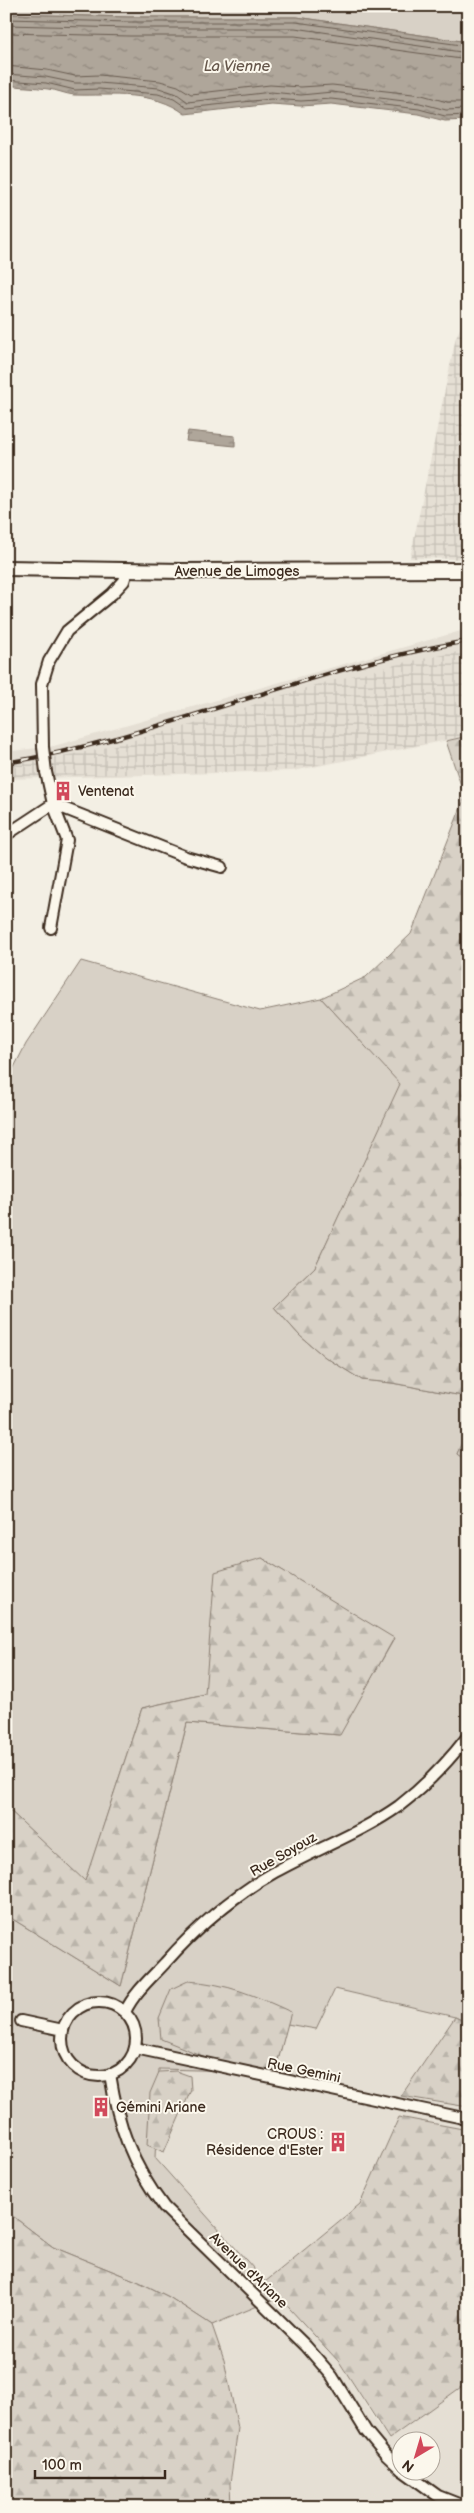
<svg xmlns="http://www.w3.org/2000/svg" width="474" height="2513" font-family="'Balsamiq Sans',sans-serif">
<defs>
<pattern id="industrial-grid" width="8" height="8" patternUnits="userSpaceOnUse" patternTransform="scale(1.25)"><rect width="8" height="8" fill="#e5dfd4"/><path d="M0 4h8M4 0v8" fill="none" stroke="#c5c0b6"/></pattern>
<pattern id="forest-firs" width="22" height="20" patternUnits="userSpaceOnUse" patternTransform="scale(1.25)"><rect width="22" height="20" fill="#d8d1c6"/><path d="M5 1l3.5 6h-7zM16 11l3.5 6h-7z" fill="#bab4aa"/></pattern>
<pattern id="water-ripples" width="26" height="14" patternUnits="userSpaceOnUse" patternTransform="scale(1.25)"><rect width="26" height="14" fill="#afa69a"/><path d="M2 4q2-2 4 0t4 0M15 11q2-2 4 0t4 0" fill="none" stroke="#90877d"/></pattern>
</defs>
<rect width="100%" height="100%" fill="#f3efe4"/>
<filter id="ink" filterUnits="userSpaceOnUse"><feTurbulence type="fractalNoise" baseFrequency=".02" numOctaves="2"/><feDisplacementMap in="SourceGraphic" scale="10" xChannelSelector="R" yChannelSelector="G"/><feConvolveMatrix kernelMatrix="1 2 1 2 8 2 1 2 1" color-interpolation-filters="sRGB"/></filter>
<g filter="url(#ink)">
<g fill="#e5dfd4" fill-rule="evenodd">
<polygon points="468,629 468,736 293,771 6,779 6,721 10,720 13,751 54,746"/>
<polygon points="335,1989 455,2017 468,2023 468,2130 399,2117 360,2204 265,2282 155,2158 159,2069 275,2072 287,2024 316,2029"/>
<path d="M279,2297L340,2363L376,2422L389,2439L468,2382V2507H231V2482L238,2428L212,2325ZM402,2440H432V2470H402Z"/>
</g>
<g fill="url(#industrial-grid)">
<polygon points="468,312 468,559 410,558 456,337"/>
<polygon points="468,650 468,735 292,770 145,774 145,768 130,768 130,774 6,777 6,765 92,751 191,725 315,685 407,662"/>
</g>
<g fill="#d8d1c6" stroke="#8a7e72">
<polygon points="6,6 468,6 468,42 297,17 129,17 6,14"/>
<polygon points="81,961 260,1011 321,998 401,1084 315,1267 274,1307 300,1336 325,1357 362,1380 392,1383 468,1397 468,1429 457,1454 468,1462 468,2023 455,2017 335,1989 316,2029 287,2024 275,2072 159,2069 155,2158 279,2297 212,2325 169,2297 139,2282 53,2247 6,2211 6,1915 121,1986 187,1723 339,1735 394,1639 262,1558 205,1694 142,1708 85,1882 6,1807 6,1083 26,1044"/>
</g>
<g fill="url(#forest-firs)" stroke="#8a7e72">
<polygon points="468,736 468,1397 392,1383 362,1380 325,1357 300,1336 274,1307 315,1267 400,1084 321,998 366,977 411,934 465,797 446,741"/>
<polygon points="468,1429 468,1462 457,1454"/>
<polygon points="262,1558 394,1638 340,1735 187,1723 121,1986 6,1915 6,1807 85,1881 142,1708 205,1694 215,1572"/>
<path d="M188,1981C229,1984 254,1995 291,2012L275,2072L208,2058L161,2039L159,2018L171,1989Z"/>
<polygon points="455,2017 468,2023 468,2107 401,2096"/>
<polygon points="176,2071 190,2076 191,2090 164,2152 147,2145 150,2093 159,2072"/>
<polygon points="399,2117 468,2130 468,2282 463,2286 468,2291 468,2382 389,2439 340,2363 265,2282 360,2204"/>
<polygon points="6,2211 53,2247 139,2282 169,2297 212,2325 224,2360 238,2428 230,2483 231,2507 6,2507"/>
</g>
<g fill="url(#water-ripples)" stroke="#817468">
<path d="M6,14L129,17H297L468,42V120L445,121L418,114L331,104L301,106L271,104L185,114C154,90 111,96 74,95C65,94 57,90 48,89C34,87 20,87 6,85Z"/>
<polygon points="188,431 235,436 235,446 186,441"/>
</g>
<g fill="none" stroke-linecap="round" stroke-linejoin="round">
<g stroke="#695c50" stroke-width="1">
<polyline points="6,19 129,22 296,22 468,46"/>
<polyline points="6,25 129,28 295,28 468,53"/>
<polyline points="6,33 129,36 295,36 468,60"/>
<polyline points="6,66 47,70 75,76 99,75 160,81 178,86 191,94 270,85 301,87 332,85 422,95 447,102 468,102"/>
<polyline points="6,74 46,77 75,83 99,83 159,88 177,94 188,102 271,92 301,95 332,92 420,103 446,110 468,109"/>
<polyline points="6,80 46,83 75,90 99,89 158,94 174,99 187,108 271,99 301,101 331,99 419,109 445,116 468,115"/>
</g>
<defs>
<g id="minor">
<polyline points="43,747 42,684 49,661 67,631 112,594 124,581 127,571"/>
<polyline points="53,804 186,857 222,867"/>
<polyline points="6,835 53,804 46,772"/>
<polyline points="51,928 67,840 53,804"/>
<circle cx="99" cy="2039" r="37"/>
<path d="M125,2012C134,1993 150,1979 165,1963C197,1927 234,1895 275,1872C316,1849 361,1833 399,1806C425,1786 448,1762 468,1736"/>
<polyline points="21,2021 63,2030"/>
<polyline points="135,2048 468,2119"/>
<path d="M110,2074C118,2126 132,2165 164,2207L306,2346L332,2376L366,2431L386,2455L402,2470"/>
<polyline points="402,2470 438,2496 466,2507"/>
</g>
<polyline id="secondary" points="6,568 182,571 468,570"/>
</defs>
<use href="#minor" stroke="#3b2a1e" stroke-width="14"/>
<use href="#secondary" stroke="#3b2a1e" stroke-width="18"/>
<use href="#minor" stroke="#fbf7ec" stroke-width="10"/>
<use href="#secondary" stroke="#fbf7ec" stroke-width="14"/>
<defs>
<path id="rail" d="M6,763C164,736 310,667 468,641"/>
</defs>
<use href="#rail" stroke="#3b2a1e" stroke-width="4.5"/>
<use href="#rail" stroke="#fbf7ec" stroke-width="2.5" stroke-dasharray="8" stroke-linecap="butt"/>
<defs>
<polyline id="minor-bridge" points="43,747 46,772"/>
</defs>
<use href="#minor-bridge" stroke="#3b2a1e" stroke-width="14" stroke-linecap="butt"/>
<use href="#minor-bridge" stroke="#fbf7ec" stroke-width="10"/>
</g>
</g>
<defs>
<symbol id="building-bare" viewBox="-9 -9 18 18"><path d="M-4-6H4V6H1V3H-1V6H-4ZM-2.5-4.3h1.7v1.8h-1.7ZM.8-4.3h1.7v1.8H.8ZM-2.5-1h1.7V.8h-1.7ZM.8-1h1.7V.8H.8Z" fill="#d1495b" stroke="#fbf7ec" stroke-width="2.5" paint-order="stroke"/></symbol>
</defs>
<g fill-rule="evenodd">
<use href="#building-bare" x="49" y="777" width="28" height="28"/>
<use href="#building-bare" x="87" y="2093" width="28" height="28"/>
<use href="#building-bare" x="324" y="2128" width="28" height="28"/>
</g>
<g text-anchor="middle" stroke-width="4" stroke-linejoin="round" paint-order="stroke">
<g font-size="14" fill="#3b2a1e" stroke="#fbf7ec">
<text x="237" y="576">Avenue de Limoges</text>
<text transform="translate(283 1854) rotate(-30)" y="5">Rue Soyouz</text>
<text transform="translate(304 2070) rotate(12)" y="5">Rue Gemini</text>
<text transform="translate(249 2270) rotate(44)" y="5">Avenue d'Ariane</text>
</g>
<g font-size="14" fill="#3b2a1e" stroke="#fbf7ec" text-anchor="start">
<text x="78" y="796">Ventenat</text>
<text x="116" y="2112">Gémini Ariane</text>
<text x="323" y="2139" text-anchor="end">CROUS :<tspan x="323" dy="16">Résidence d'Ester</tspan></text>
</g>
<g font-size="15" font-style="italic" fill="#645549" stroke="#fbf7ec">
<text x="237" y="71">La Vienne</text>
</g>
</g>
<rect width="474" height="2513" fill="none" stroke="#fbf7ec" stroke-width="25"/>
<rect x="12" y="12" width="449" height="2488" fill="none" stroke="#3b2a1e" stroke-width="2" filter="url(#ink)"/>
<g transform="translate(416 2456) rotate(218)"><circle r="24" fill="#fbf7ec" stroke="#aea59a"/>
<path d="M0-4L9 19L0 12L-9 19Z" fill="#d1495b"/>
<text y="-8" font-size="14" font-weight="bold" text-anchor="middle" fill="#3b2a1e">N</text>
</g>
<path d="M35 2470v8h130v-8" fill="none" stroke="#3b2a1e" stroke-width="2.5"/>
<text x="42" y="2470" font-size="15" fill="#3b2a1e" stroke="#fbf7ec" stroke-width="4" paint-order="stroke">100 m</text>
</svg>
